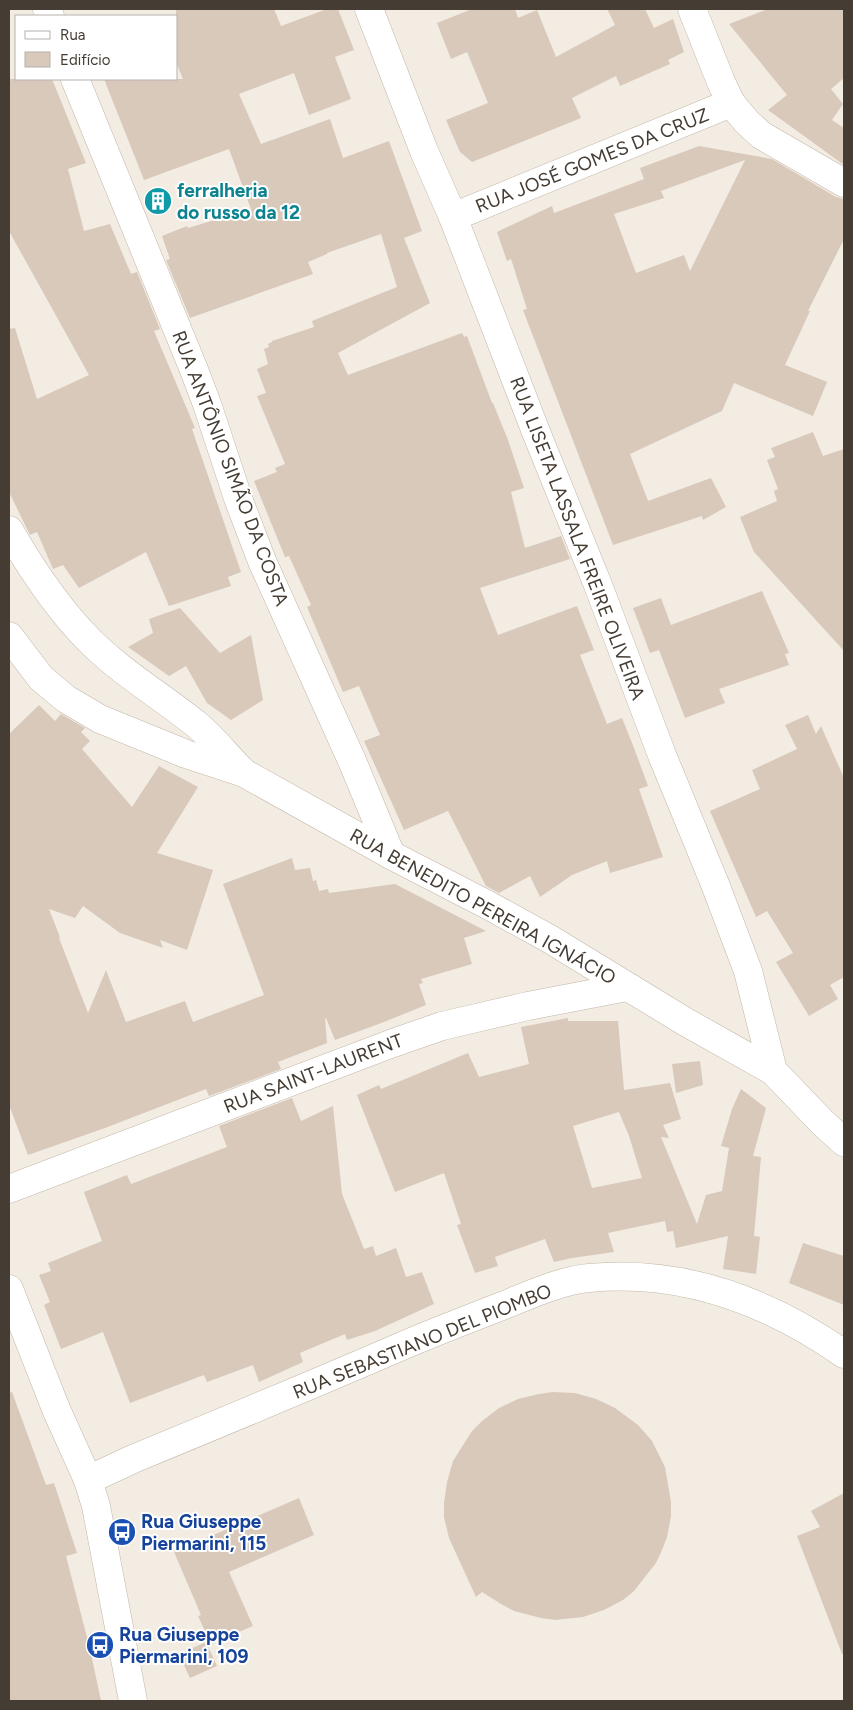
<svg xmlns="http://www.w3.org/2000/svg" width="853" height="1710" font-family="Figtree,sans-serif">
<rect width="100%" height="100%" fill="#f3ece3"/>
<g fill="#d8c9bb" fill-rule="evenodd">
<polygon points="176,9 274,9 281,26 327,9 338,9 354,50 335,57 351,99 309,115 294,73 239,94 261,144 330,119 343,158 389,141 422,231 404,238 430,303 338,353 348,375 462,333 464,337 467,336 492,403 493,403 508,440 524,488 511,492 525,548 561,536 570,559 480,588 498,635 577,606 594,650 580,655 607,724 622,718 634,748 648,786 639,789 663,857 610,873 607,861 572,875 540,897 530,876 499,893 486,886 448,811 404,830 364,741 380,735 359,686 343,692 307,607 311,605 289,556 285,557 254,481 277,472 275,468 285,464 257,396 266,393 257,369 268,364 264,349 269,347 268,344 272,342 272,341 314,327 312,321 397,287 381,234 327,253 327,254 308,262 313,274 190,318 166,260 170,259 162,236 187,226 188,228 251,209 229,149 144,180 104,79 183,79 176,62"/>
<polygon points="472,9 515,9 518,18 537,10 556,57 615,25 607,9 645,9 654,28 673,19 684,52 668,60 670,64 620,86 616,76 572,98 581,118 472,162 460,152 446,120 488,103 467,52 451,59 437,23"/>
<polygon points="768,9 844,9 844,78 831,89 843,104 832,120 844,128 844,165 768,110 787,95 729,24"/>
<polygon points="9,79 52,79 86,163 68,169 84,231 110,224 131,274 137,272 160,329 154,331 195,428 192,429 241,572 228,577 231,586 169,606 146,552 79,588 63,565 53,569 37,532 30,535 9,492 9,329 15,328 37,399 89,375 9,231"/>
<path d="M699,146L772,159L836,197L844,199V239L808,311H810L785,365L827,382L813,416L734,383L722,411L630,454L648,501L711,478L726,507L703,520L702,516L613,545L523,310L527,309L511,259L507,261L497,232L552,206L554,213L644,179L640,168ZM745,160L690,271L684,255L636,273L614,214L664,198L661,191Z"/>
<polygon points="813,432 823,456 844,449 844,651 754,552 740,517 777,501 774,491 778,489 767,460 775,457 771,448"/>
<polygon points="762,591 789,653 785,654 789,665 719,689 725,703 685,718 659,650 650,653 633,608 661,598 671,625"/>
<polygon points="180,608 220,653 251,635 263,700 231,720 207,703 186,666 169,676 128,647 153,633 149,619"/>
<polygon points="39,705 55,721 61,714 85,728 81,732 90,741 82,749 132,807 159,766 198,787 157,853 213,870 187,950 160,940 163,948 120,933 83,906 75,918 49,909 60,937 59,938 88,1013 106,970 126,1022 185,1001 193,1022 264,995 223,884 292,858 295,870 310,868 313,881 316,880 319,891 328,889 329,893 395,884 486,931 464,938 472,964 421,979 423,983 419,984 426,1005 384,1022 335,1040 326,1018 325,1019 327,1043 278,1062 281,1069 209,1096 206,1089 105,1128 28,1155 9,1105 9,734"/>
<polygon points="808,715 816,734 821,726 844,778 844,977 830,985 838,999 809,1016 776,962 793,953 767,911 756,917 710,811 760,789 752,770 797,749 785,725"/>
<path d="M568,1018V1021H618L624,1090L670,1083L681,1119L663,1125L669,1138L661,1137L697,1224L706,1195L722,1191L729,1148L721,1146L732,1109L741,1089L766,1108L753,1156L761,1157L754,1236L760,1237L756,1274L723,1269L728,1236L676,1248L673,1231L667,1232L665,1221L608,1233L614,1252L572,1258L554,1262L545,1239L495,1257L498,1266L475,1273L457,1225L461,1224L444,1173L395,1192L357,1095L379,1085L381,1089L468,1053L479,1077L529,1064L521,1027ZM619,1112L629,1136L642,1178L592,1188L573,1126Z"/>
<polygon points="700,1061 703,1085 676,1093 672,1064"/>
<polygon points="292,1098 301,1121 333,1106 342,1194 364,1249 373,1246 376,1256 396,1248 406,1277 422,1272 434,1304 375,1331 347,1340 345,1334 300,1353 303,1362 259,1382 253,1365 207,1382 204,1375 130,1403 103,1332 61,1349 44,1305 50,1302 39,1275 51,1271 48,1263 102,1241 84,1192 127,1175 131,1184 227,1147 219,1126"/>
<polygon points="803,1243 844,1256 844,1305 789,1283"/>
<polygon points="12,1392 46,1485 54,1483 77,1553 66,1556 90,1649 101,1701 9,1701 9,1393"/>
<polygon points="553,1392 575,1393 596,1399 615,1408 638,1425 652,1441 665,1467 671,1502 671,1516 667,1537 662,1550 656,1563 634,1591 623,1600 604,1610 583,1617 555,1620 541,1618 514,1611 501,1604 482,1592 476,1597 449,1538 444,1517 444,1503 447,1482 453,1461 472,1431 482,1421 499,1408 518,1399 539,1394"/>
<polygon points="844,1493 844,1654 842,1654 797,1536 820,1527 811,1511"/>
<polygon points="299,1498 314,1535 229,1572 253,1626 211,1644 198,1616 201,1615 174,1552"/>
<polygon points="206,1642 217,1666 190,1678 179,1654"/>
</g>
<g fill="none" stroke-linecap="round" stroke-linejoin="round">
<defs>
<g id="street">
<polyline points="47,9 50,16"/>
<polyline points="369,9 424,151 453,217 536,432 598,585 662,755 715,884 748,971 773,1071"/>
<polyline points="692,9 721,82 731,103 746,121 761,135 844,183"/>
<polyline points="75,79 194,370 207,404 239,501 262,561 353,763 391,855"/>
<polyline points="453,217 731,103"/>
<path d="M9,530C32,570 57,608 90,641C122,673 161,696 196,724C212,737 226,755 241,770"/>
<polyline points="9,636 41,678 66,699 100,719 186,754 244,773 391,855 486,904 548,938 684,1021 773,1071 823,1123 844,1142"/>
<polyline points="9,1189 393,1043 442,1026 528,1006 627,987"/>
<polyline points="9,1289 56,1409 88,1480 96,1506 133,1701"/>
<path d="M88,1480L133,1459C225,1421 317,1383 409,1343C440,1330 471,1318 502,1306C529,1295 559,1281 589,1278C683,1269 768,1301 844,1354"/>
</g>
</defs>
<use href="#street" stroke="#c2b6a8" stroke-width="29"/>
<use href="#street" stroke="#fff" stroke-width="28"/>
</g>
<defs>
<symbol id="building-disc" viewBox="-11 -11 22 22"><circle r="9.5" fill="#0f9aa8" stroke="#fff"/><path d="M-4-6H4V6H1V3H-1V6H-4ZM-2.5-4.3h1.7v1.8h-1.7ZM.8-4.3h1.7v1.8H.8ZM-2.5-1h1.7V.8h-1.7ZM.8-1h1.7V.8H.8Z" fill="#fff"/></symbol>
<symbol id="bus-disc" viewBox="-11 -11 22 22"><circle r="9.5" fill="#1a4fb4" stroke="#fff"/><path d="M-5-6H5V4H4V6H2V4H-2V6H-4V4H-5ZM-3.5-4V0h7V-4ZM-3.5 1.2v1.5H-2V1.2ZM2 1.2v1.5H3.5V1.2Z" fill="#fff"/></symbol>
</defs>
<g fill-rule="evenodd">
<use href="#building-disc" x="142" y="185" width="32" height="32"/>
<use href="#bus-disc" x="106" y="1516" width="32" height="32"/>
<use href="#bus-disc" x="84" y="1629" width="32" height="32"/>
</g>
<g text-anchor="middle" stroke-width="4" stroke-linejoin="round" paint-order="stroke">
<g font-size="19" fill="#453c33" stroke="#fff">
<text transform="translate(592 160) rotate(-22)" y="7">RUA JOSÉ GOMES DA CRUZ</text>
<text transform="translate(231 468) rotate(69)" y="7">RUA ANTÔNIO SIMÃO DA COSTA</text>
<text transform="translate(578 538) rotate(69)" y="7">RUA LISETA LASSALA FREIRE OLIVEIRA</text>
<text transform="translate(483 906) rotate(29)" y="7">RUA BENEDITO PEREIRA IGNÁCIO</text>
<text transform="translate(313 1073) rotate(-21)" y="7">RUA SAINT-LAURENT</text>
<text transform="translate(422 1341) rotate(-22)" y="7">RUA SEBASTIANO DEL PIOMBO</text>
</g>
<g font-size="19" font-weight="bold" fill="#0d838f" stroke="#fff" text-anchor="start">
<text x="177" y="197">ferralheria<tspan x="177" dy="22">do russo da 12</tspan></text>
</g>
<g font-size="19" font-weight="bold" fill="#164399" stroke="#fff" text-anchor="start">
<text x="141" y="1528">Rua Giuseppe<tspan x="141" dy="22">Piermarini, 115</tspan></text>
<text x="119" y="1641">Rua Giuseppe<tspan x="119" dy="22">Piermarini, 109</tspan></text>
</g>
</g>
<rect width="853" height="1710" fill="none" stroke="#453c33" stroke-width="20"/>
<rect x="15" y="15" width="162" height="65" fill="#ffffff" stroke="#b5b1ad"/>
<rect x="25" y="31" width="25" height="8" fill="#ffffff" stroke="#b5b1ad"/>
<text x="60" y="40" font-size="15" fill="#453c33">Rua</text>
<rect x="25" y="52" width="25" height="15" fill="#d8c9bb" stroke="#b5b1ad"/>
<text x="60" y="65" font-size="15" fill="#453c33">Edifício</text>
</svg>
